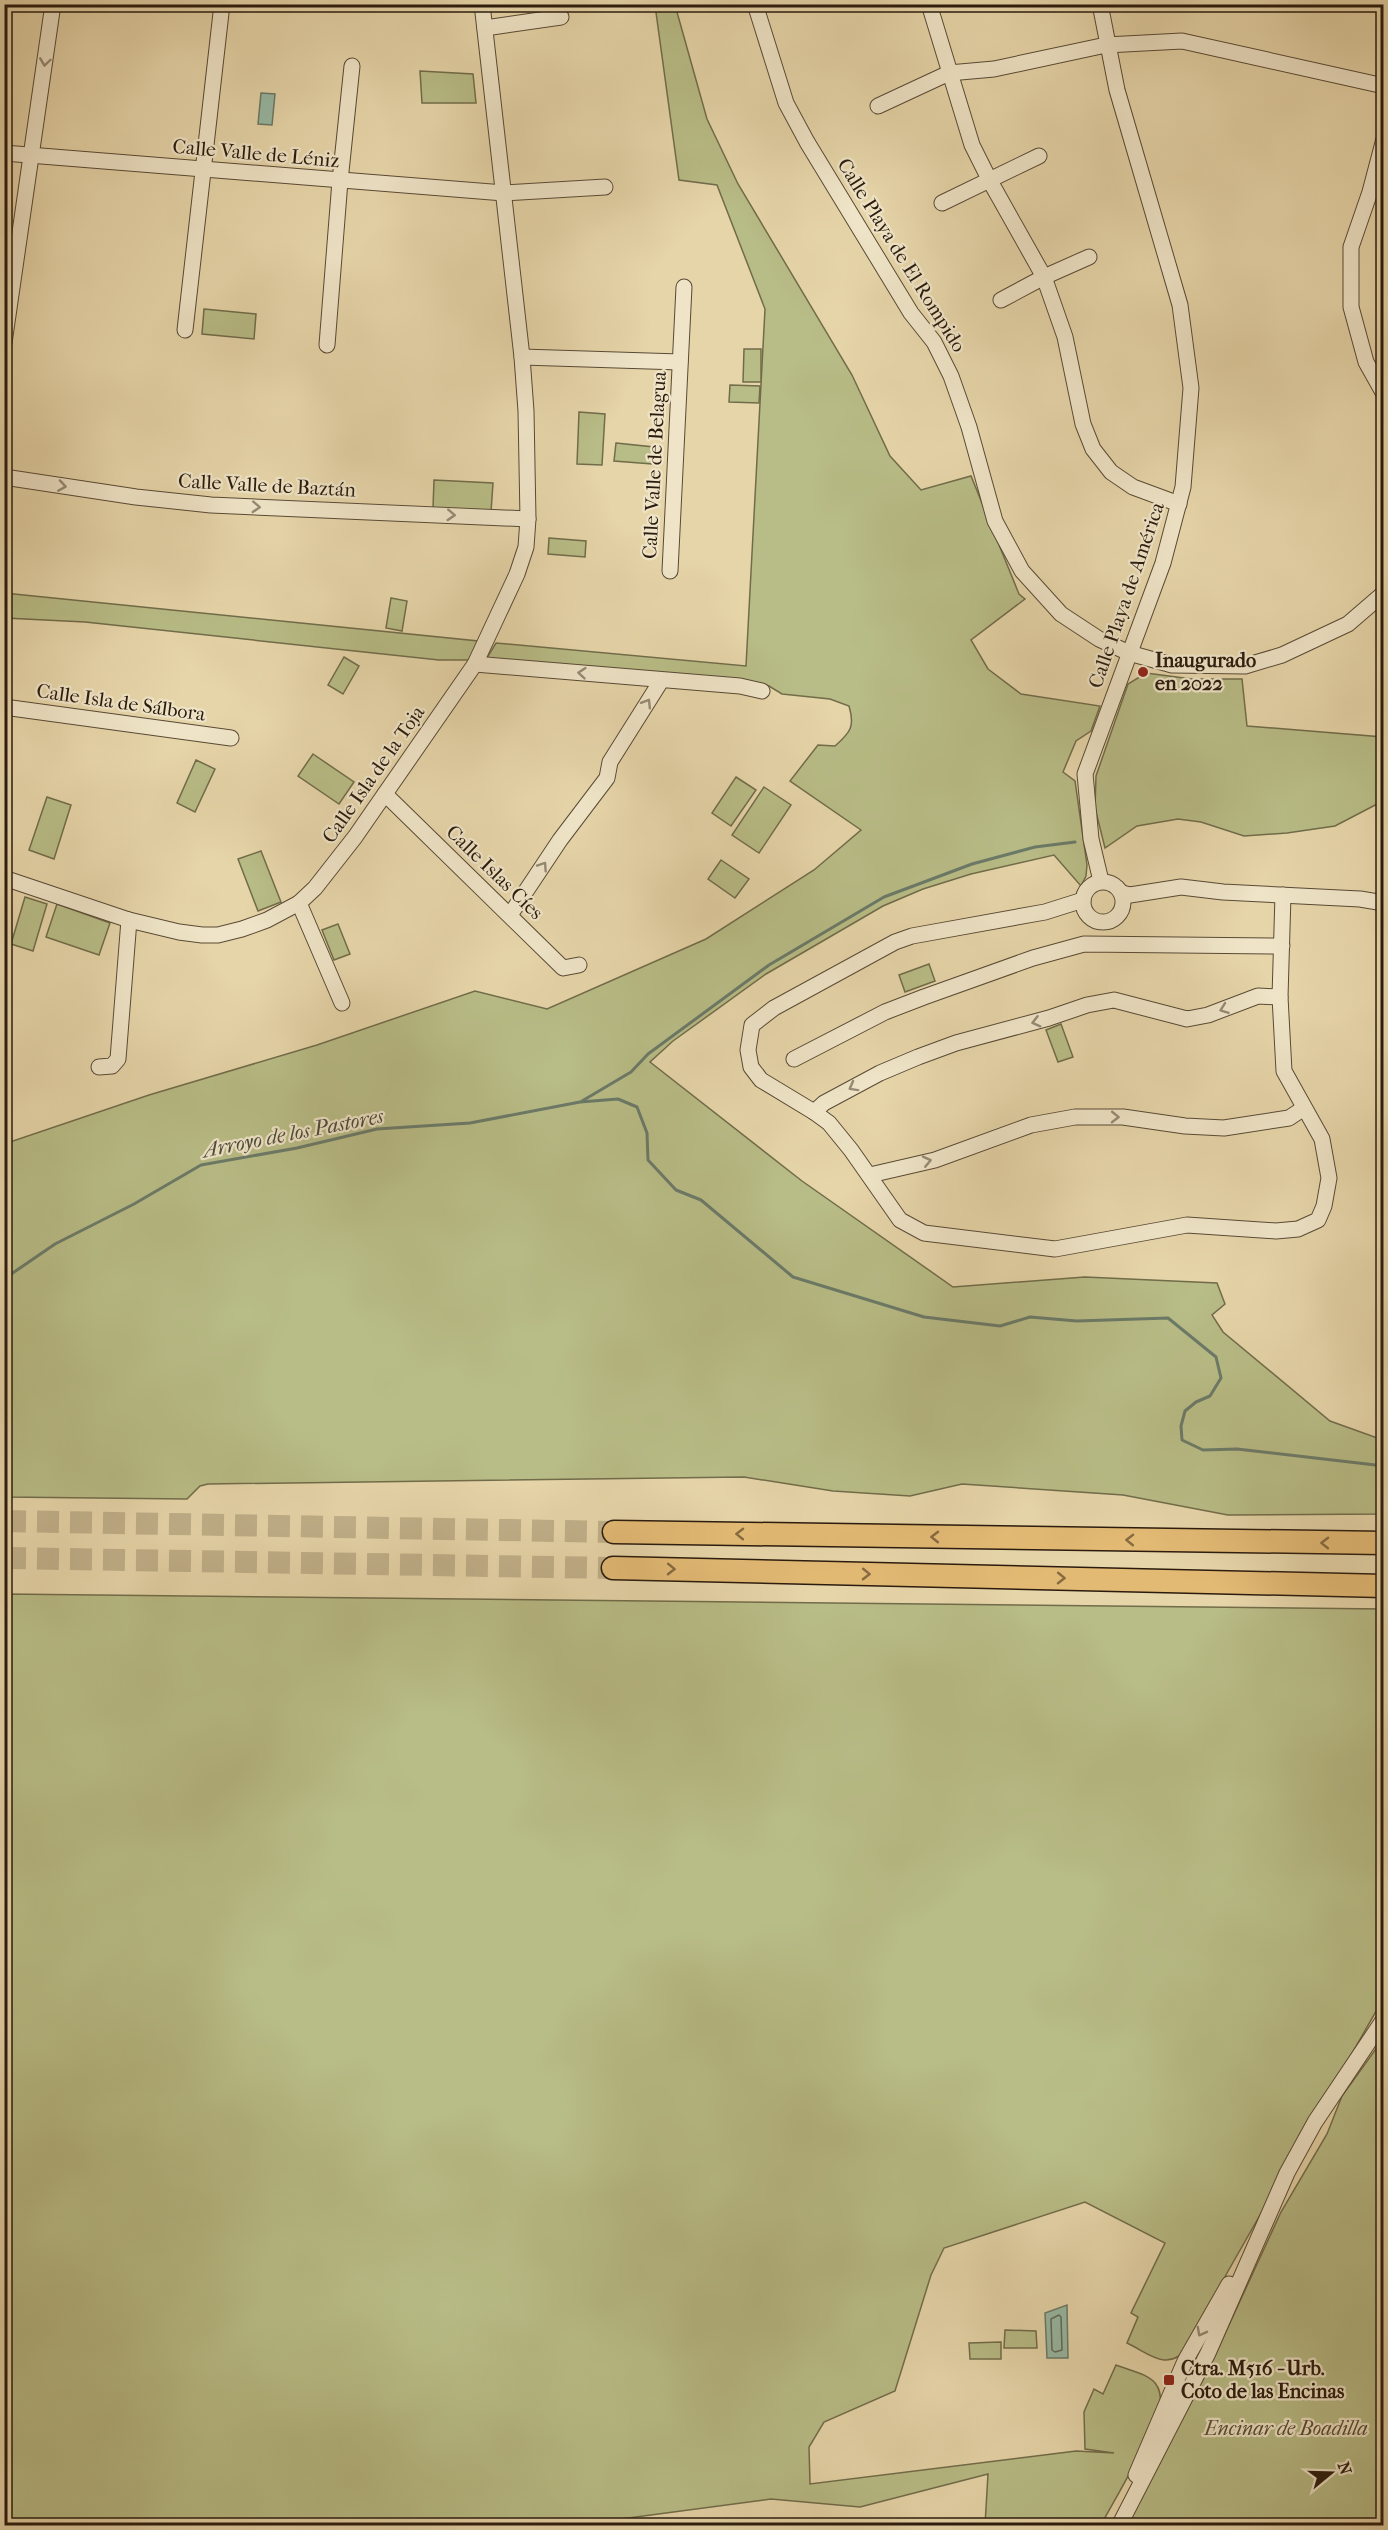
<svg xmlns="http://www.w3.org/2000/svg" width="1388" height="2530" font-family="'IM FELL French Canon',serif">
<rect width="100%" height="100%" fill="#e6d5a9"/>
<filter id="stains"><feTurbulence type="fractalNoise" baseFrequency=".00333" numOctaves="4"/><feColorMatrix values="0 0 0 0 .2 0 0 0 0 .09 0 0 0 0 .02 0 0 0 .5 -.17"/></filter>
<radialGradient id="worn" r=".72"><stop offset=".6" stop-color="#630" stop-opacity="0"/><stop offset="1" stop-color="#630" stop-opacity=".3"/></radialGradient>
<g fill="#b8bc86" stroke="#716c4a" stroke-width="1.5">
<path d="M655,5H675L707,119L738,184L852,375L890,456L921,490L971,476L1019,594L1025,599L971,640L988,669L1021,694L1100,706L1091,731L1076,741L1063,772L1075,781L1087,865L1086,876L1081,886L1054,855L971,874L923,889L883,906L766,974L673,1041L650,1062L802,1181L953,1287L1085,1277L1217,1283L1225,1304L1212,1315L1223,1332L1330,1421L1383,1440V1514L1228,1515L1123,1495L962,1484L910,1496L833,1491L744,1477L208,1484L200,1486L187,1499L5,1497L4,1144L149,1095L317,1045L475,991L547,1009L706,939L814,870L861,830L790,781L818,745L835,746C851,732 855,726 849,706L830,699L782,694L769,686L745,681L485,661L496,643L746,666L765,309L717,185L679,180Z"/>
<polygon points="420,71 473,74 476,103 422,103"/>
<polygon points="204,309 256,314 254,339 202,334"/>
<polygon points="744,349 761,349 761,382 743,382"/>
<polygon points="730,385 760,386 759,403 729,402"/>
<polygon points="579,412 605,414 602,465 577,464"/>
<polygon points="616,443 654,447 652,464 614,461"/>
<polygon points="434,480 493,483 491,512 433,508"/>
<polygon points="549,538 586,541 585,557 548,554"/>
<polygon points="4,593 478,641 470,660 439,660 85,622 5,618"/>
<polygon points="391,598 407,601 402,631 386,628"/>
<polygon points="344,657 359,666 343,694 328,685"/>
<polygon points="1146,673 1192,679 1242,679 1247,726 1383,737 1383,801 1335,826 1287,833 1244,836 1201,822 1178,819 1137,826 1105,848 1095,808 1096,776 1128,684"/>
<polygon points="313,754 354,782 339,804 298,776"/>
<polygon points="196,760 215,769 195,812 177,803"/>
<polygon points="736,777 756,790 731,826 712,813"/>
<polygon points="764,787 791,805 759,853 732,835"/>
<polygon points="47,797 71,805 54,859 29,850"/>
<polygon points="261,851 281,902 258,911 238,859"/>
<polygon points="721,860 749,879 735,898 708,879"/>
<polygon points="25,897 47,904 33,951 11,944"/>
<polygon points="57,904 110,923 99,955 46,937"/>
<polygon points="338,924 350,954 334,960 322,930"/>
<polygon points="929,964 935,981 905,992 899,975"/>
<polygon points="1061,1024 1073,1057 1058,1062 1046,1030"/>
<path d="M5,1594L1383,1609V1999L1227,2273L1188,2347C1168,2373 1150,2354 1127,2343L1138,2317L1131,2313L1165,2243L1085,2202L944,2248L931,2275L895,2391L824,2422L809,2447L810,2484L1076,2451L1114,2453L1085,2449L1084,2412L1094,2389L1103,2394L1116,2365C1128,2370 1151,2374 1157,2386C1161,2392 1161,2402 1159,2408C1147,2446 1120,2490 1101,2525H985L988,2474L860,2507L771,2499L568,2526H5Z"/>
<polygon points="1383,2039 1383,2525 1127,2526 1217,2351 1281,2212 1327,2134 1342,2096"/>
<polygon points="1005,2330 1036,2331 1037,2348 1004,2348"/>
<polygon points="1001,2342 1001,2359 970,2359 969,2343"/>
</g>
<g fill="#97b9a4" stroke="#6b7a68" stroke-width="1.5">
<polygon points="261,93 275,94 272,125 258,124"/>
<polygon points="1067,2305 1068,2358 1047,2358 1045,2313"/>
</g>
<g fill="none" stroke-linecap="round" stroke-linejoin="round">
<polygon stroke="#606a59" stroke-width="1.5" points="1059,2315 1061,2317 1062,2350 1055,2352 1052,2350 1051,2319"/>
<g stroke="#6b7a68" stroke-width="3">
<polyline points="582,1101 631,1072 648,1054 769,965 884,897 972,864 1035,847 1075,842"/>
<polyline points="4,1279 55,1244 134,1204 201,1165 297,1148 377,1129 470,1123 580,1102 618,1099 637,1107 647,1133 648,1160 676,1190 701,1200 793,1277 924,1317 1000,1326 1030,1317 1077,1321 1168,1318 1216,1357 1221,1378 1210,1396 1196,1402 1185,1411 1181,1426 1182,1440 1203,1450 1237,1449 1384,1466"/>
</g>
<g stroke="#c0b08a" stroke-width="22" stroke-dasharray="22 11" stroke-linecap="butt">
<polyline points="4,1521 614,1532"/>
<polyline points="4,1558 613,1568"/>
</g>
<defs>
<g id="minor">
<polyline points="755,4 786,103 807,142 911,313 934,342 951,376 969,427 995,521 1022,571 1061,614 1099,639 1129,653 1172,665 1245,666 1282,655 1348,624 1384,593"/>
<polyline points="929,4 972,145 990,181 1044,277 1065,337 1083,424 1093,449 1111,472 1133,487 1179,504"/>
<polyline points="1100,4 1117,90 1180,305 1191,388 1183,487 1163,563 1085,774 1091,839 1101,881"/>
<polyline points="485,28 561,17"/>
<polyline points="878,106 949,73 994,69 1106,45 1182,41 1384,86"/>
<polyline points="1384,139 1370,192 1351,247 1351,307 1366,362 1384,394"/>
<polyline points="4,153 504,193 605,187"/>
<polyline points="942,203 1039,156"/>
<polyline points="1001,300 1044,277 1089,257"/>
<polyline points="185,330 222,4"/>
<polyline points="4,343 53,4"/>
<polyline points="327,345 340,181 352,66"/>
<polyline points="522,357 680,362"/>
<polyline points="4,477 136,497 211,505 528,519"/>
<polyline points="670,571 684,287"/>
<polyline points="475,664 740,686 762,691"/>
<polyline points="4,707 231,738"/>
<polyline points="385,794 563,968 579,965"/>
<polyline points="4,878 129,920 179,932 202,935 218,935 242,929 267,920 299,903 315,888 355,837 475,664 517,574 526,547 528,519 526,411 522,357 482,4"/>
<circle cx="1103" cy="902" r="20"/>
<polyline points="1122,893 1130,895 1181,887 1223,892 1360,899 1384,903"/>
<polyline points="1083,900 1045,912 912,936 895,942 774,1008 752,1025 748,1050 751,1067 761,1080 814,1112 829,1123 851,1150 900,1220 924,1233 1055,1249 1187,1225 1276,1231 1298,1229 1318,1220 1324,1206 1329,1178 1322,1139 1284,1071 1280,997 1283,895"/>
<polyline points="299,903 342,1003"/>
<polyline points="510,915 560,840 607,778 610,762 661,681"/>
<polyline points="794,1059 885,1012 924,997 1033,958 1084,944 1282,946"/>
<polyline points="99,1067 112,1066 118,1059 129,920"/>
<polyline points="814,1112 824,1103 880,1073 918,1057 956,1043 1049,1018 1087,1005 1114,1000 1187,1019 1208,1015 1258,996 1280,997"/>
<polyline points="870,1175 935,1160 1031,1125 1075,1117 1123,1117 1185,1126 1224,1128 1289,1118 1304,1108"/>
<polyline points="1136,2475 1185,2361 1229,2284"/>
<polyline points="1119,2526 1208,2353 1287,2173 1315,2122 1384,2019"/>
</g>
<g id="highway">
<polyline points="614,1532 1384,1543"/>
<polyline points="613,1568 1384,1586"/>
</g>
</defs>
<use href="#minor" stroke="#594a35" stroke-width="17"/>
<use href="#highway" stroke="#2a1b0e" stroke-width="25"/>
<use href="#minor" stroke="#efe4c7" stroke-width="15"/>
<use href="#highway" stroke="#e3ba74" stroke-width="22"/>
</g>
<defs><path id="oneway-chevron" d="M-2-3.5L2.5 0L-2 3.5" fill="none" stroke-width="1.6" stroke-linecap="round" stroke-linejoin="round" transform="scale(1.5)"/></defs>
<g stroke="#968a74">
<use href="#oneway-chevron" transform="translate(45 62) rotate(98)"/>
<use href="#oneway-chevron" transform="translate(62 486) rotate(9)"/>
<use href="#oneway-chevron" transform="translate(256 507) rotate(3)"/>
<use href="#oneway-chevron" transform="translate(451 515) rotate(3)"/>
<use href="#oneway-chevron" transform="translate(582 673) rotate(-175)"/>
<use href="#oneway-chevron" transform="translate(647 703) rotate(-58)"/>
<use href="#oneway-chevron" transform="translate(543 866) rotate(-56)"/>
<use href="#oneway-chevron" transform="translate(1224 1009) rotate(160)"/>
<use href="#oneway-chevron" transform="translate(1036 1022) rotate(165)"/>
<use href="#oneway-chevron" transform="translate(853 1087) rotate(151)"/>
<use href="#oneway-chevron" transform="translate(1115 1117) rotate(1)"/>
<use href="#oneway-chevron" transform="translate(927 1161) rotate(-13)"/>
<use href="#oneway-chevron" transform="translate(1201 2332) rotate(118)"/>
</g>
<g stroke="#866a41">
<use href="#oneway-chevron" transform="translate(740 1534) rotate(-179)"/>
<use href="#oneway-chevron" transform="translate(935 1537) rotate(-179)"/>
<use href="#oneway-chevron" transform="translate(1130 1540) rotate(-179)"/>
<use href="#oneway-chevron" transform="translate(1325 1543) rotate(-179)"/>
<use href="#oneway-chevron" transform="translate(671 1569) rotate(1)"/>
<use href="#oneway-chevron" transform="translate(866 1574) rotate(1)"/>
<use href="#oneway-chevron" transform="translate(1061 1578) rotate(1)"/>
</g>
<g fill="#8f2418" stroke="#efe4c7" stroke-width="2">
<circle cx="1143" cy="672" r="6"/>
<rect x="1163" y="2374" width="12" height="12" rx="3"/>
</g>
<g text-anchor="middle" stroke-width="4.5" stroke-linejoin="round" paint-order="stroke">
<g font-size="20" fill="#2a1b0e" stroke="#efe4c7">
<text transform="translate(256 153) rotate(5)" y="7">Calle Valle de Léniz</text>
<text transform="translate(902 255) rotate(58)" y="7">Calle Playa de El Rompido</text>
<text transform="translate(654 465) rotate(-87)" y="7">Calle Valle de Belagua</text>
<text transform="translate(267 485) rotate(3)" y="7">Calle Valle de Baztán</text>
<text transform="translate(1126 595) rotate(-71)" y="7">Calle Playa de América</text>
<text transform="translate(121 702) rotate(8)" y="7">Calle Isla de Sálbora</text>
<text transform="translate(373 774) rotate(-55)" y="7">Calle Isla de la Toja</text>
<text transform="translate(495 872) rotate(44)" y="7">Calle Islas Cíes</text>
</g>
<g font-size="20" font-weight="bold" fill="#2a1b0e" stroke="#efe4c7" text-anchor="start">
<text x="1155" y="667">Inaugurado<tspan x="1155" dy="23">en 2022</tspan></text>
<text x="1181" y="2375">Ctra. M516 - Urb.<tspan x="1181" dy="23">Coto de las Encinas</tspan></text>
</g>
<g font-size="20" font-style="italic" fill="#554b32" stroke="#efe4c7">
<text x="1286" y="2435">Encinar de Boadilla</text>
</g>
<g font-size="21" font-style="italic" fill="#4b4a3b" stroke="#efe4c7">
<text transform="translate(293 1133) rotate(-11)" y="7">Arroyo de los Pastores</text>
</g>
</g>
<rect width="1388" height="2530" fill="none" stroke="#e6d5a9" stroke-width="24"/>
<rect x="6" y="6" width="1376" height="2518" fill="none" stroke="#2a1b0e" stroke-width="3"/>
<rect x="12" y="12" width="1364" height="2506" fill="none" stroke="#2a1b0e" stroke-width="1.5"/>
<g transform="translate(1331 2473) rotate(71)" stroke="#efe4c7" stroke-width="4.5" paint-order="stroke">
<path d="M0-4.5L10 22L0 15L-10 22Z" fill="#2a1b0e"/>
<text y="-9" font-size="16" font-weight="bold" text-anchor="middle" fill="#2a1b0e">N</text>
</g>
<rect width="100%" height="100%" filter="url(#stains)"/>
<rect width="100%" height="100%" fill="url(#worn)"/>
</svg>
